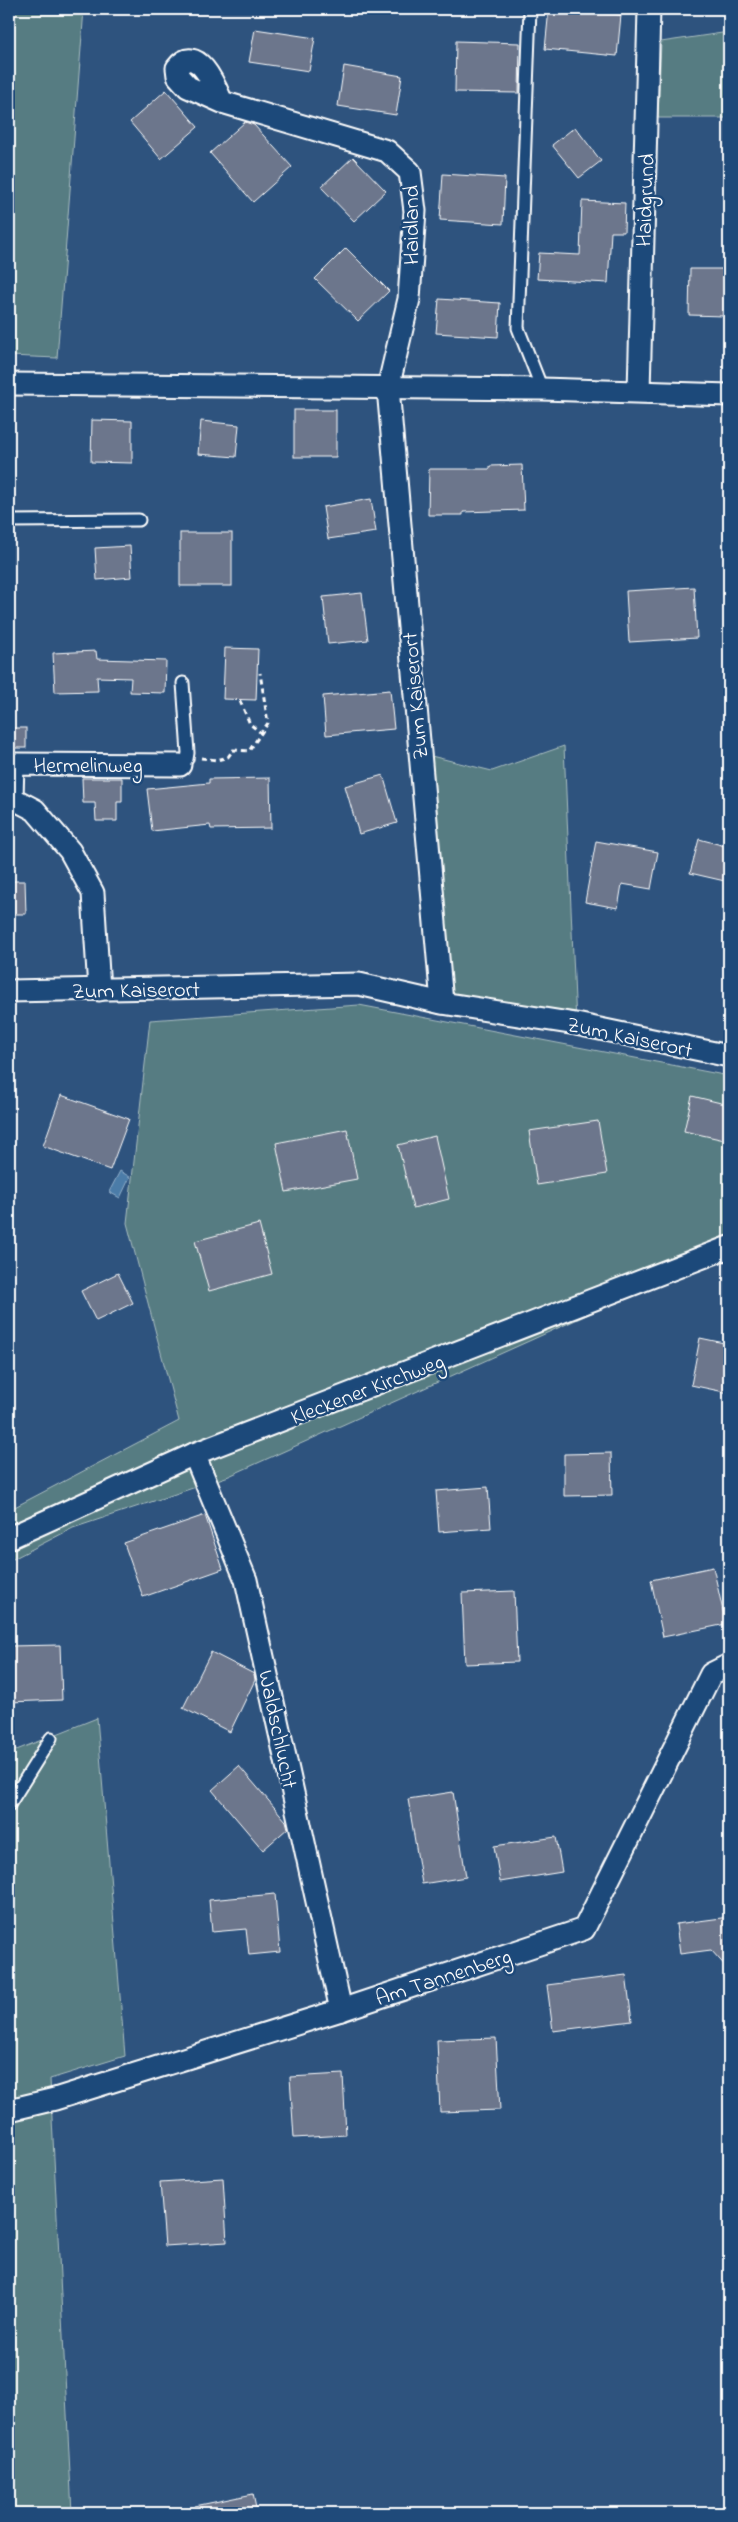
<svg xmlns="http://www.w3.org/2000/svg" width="738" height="2522" font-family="'Indie Flower',sans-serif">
<rect width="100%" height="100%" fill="#2e537e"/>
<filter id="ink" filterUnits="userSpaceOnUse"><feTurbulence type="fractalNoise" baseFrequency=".02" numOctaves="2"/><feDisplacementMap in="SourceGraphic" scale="10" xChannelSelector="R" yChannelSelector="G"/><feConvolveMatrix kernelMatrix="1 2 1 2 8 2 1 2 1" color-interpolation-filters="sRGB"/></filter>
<g filter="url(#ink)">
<g fill="#567c82" stroke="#aabec0">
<polygon points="9,9 84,9 57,358 9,356"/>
<polygon points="729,32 729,118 658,118 661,42"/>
<polygon points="564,746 576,1024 442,1003 419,753 492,771"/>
<polygon points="359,1005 729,1076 729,1251 229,1476 73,1528 9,1561 9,1510 179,1421 127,1223 150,1020"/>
<polygon points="97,1718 125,2056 50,2079 72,2513 9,2513 9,1753"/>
</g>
<polygon fill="#4b7ca8" stroke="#93b0cb" points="120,1171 130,1177 120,1198 109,1192"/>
<g fill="#6c768c" stroke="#fff">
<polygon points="549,9 621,15 617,56 545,49"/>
<polygon points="255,29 315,38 309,71 249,62"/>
<polygon points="456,41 520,43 519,93 455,92"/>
<polygon points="344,66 402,76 396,115 338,106"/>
<polygon points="166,90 198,127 161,159 130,122"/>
<polygon points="245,122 254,125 292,167 253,202 210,153"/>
<polygon points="575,127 601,161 579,178 552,145"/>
<polygon points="353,157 386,191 354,221 321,187"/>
<polygon points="443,174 505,178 503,224 440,220"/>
<polygon points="582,201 625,203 624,232 611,232 608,283 537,279 539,253 580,255"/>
<polygon points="346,248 389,291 358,321 315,279"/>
<polygon points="690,269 724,269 724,316 689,315"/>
<polygon points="439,299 500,303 498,337 436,333"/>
<rect x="294" y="410" width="42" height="47"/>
<polygon points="92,420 132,421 132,463 91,462"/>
<polygon points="201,421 239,425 236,457 198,454"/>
<polygon points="522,465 524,510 463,512 463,515 428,515 429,469 490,469 490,466"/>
<polygon points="371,499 376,532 328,539 323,507"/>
<rect x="180" y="533" width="52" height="53"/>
<polygon points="130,546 132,577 97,580 95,548"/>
<polygon points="694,587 697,638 629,642 626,591"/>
<polygon points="362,593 368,640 328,644 323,597"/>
<polygon points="225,648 258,649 256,700 223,699"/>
<polygon points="96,651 97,659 166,661 165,693 130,692 131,678 97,677 98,691 55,692 53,653"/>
<polygon points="390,690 394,729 326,735 323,696"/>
<rect x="9" y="728" width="17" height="20"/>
<polygon points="383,775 397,823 359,834 345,786"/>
<polygon points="82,778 122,778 122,802 117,802 117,821 96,821 95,803 83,803"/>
<polygon points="270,778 271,828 211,829 210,825 152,831 147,789 209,783 209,779"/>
<polygon points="699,839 729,847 729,882 690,873"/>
<polygon points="596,841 658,852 651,889 622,884 618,908 585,902"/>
<polygon points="9,881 25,881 26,914 9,914"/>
<polygon points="61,1095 129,1119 110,1170 43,1146"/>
<polygon points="692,1096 729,1105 729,1141 684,1131"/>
<polygon points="598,1121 607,1174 537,1185 529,1131"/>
<polygon points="347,1129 357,1179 286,1192 276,1143"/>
<polygon points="435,1136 449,1199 413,1208 398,1145"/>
<polygon points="259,1224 272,1274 209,1291 195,1241"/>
<polygon points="118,1273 133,1303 96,1321 81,1291"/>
<polygon points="700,1338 729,1344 729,1393 691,1385"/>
<polygon points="611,1453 612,1495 564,1496 564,1454"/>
<polygon points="488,1487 491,1528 439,1532 436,1491"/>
<polygon points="205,1515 223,1569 143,1597 124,1543"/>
<polygon points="713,1567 726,1624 663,1637 651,1580"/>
<polygon points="514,1591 517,1662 465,1664 462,1593"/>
<polygon points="60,1645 62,1700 9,1702 9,1646"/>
<polygon points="211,1652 254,1674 255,1680 230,1732 183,1708"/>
<polygon points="239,1766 286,1821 288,1828 263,1850 212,1790"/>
<polygon points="453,1792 466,1877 422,1884 408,1799"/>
<polygon points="556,1837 562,1872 500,1882 494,1846"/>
<polygon points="275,1894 280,1952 249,1955 246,1929 212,1932 209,1900"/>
<polygon points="729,1917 729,1970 711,1950 680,1954 676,1924"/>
<polygon points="626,1975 632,2021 553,2031 547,1985"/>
<polygon points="496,2038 500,2110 440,2112 437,2040"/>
<polygon points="343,2074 346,2135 294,2138 290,2077"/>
<polygon points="223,2178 227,2242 165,2246 160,2182"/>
<polygon points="253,2494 257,2513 196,2513 195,2506"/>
</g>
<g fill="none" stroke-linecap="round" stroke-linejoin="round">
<defs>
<g id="lane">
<polyline points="530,9 518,328 542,389"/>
<polyline points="9,521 139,520"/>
<polyline points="180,765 187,759 188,753 183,683"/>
<polyline points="9,1805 51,1738"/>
</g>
<g id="street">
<path d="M222,102C216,88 197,41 177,68L178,76L188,87L222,102L387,151L410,172L415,211L409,299L388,388L442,1003"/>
<polyline points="9,384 542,389 729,395"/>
<polyline points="639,391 649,9"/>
<polyline points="99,990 93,893 70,851 35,810 12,798 13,764 180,765"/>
<polyline points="9,991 359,984 442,1003 576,1024 729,1056"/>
<polyline points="194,1454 246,1580 341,2010"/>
<polyline points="9,1538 194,1454 729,1247"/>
<polyline points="9,2110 55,2099 341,2010 584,1929 711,1674 729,1665"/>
</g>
</defs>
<use href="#lane" stroke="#fff" stroke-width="15"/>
<use href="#street" stroke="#fff" stroke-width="25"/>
<g stroke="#fff" stroke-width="3" stroke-dasharray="5 4" stroke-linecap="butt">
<polyline points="240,701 250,724 261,733"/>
<polyline points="201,758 217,760 228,757 233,750 249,751 268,723 260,673"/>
</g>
<use href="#lane" stroke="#1f4a7a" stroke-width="11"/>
<use href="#street" stroke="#1f4a7a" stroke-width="21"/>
</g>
</g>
<g text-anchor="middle" stroke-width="5" stroke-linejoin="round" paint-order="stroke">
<g font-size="22" fill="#fff" stroke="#1f4a7a">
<text transform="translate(644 200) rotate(-88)" y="8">Haidgrund</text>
<text transform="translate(410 225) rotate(-90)" y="8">Haidland</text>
<text transform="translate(414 696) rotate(-95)" y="8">Zum Kaiserort</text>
<text x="88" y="772">Hermelinweg</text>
<text transform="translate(136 989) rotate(-1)" y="8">Zum Kaiserort</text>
<text transform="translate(630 1036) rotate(12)" y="8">Zum Kaiserort</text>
<text transform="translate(367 1388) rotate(-21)" y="8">Kleckener Kirchweg</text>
<text transform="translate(279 1729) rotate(78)" y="8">Waldschlucht</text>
<text transform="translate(443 1976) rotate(-18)" y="8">Am Tannenberg</text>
</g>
</g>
<rect width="738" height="2522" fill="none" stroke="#1f4a7a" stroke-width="30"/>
<rect x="15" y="15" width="708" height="2492" fill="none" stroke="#fff" stroke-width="2" filter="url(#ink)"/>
</svg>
